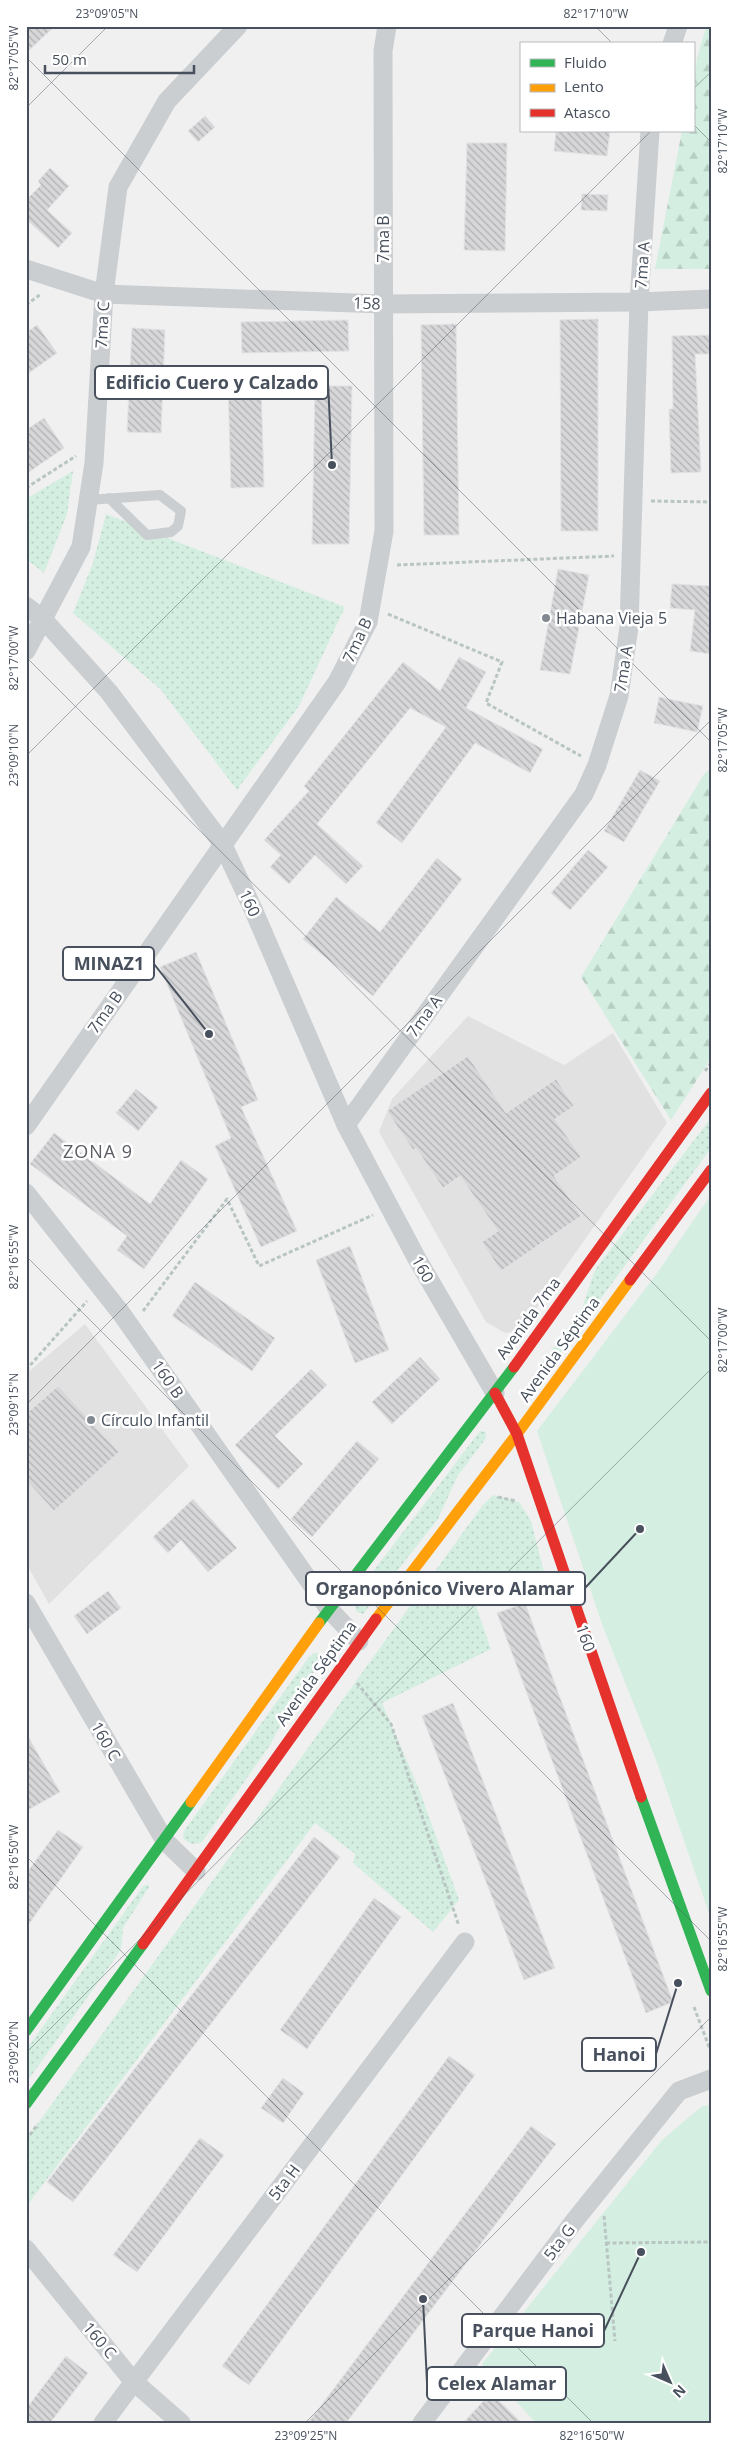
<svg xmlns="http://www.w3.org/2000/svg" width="737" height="2449" font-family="'Open Sans',sans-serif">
<defs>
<pattern id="grass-dots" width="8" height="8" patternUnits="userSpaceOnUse" patternTransform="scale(1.25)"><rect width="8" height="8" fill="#d4efe1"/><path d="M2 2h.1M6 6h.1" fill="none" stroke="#b7cfc3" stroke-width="1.8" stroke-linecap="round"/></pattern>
<pattern id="forest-firs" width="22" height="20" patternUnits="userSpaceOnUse" patternTransform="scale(1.25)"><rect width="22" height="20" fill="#d4efe1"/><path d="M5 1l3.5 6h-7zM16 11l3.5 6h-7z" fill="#b7cfc3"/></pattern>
<pattern id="building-back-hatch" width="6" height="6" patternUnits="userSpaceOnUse" patternTransform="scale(1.25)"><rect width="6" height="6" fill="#d7d7d9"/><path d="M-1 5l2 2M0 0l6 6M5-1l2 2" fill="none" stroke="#b0b1b3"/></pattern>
</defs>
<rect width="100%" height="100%" fill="#f0f0f0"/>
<g fill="#e2e1e2">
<polygon points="468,1016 564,1065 613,1033 667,1123 521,1330 505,1333 486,1322 379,1132 392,1099"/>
<polygon points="85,1324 189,1466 49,1604 26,1563 26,1374"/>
</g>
<g fill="url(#grass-dots)">
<polygon points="73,471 67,514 44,573 26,559 26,499"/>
<polygon points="106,514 345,607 299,706 237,790 161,690 73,613 93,563"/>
<polygon points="711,1118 711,1148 539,1383 533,1376 582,1308 595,1270"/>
<polygon points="480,1431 486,1432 486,1438 457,1477 438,1519 363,1614 357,1612 352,1599"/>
<polygon points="493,1495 519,1502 531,1521 545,1576 476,1606 491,1649 382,1703 419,1789 459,1900 433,1932 353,1863 355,1854 315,1823 26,2207 26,2140 482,1506"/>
<path d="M314,1653L321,1654V1662L295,1698L270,1745L202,1842C194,1845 190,1845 183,1838L184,1831L309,1657Z"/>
<polygon points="148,1884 149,1887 123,1928 121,1949 114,1960 26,2083 26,2050 143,1886"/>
</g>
<g fill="url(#forest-firs)">
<path d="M707,26H711V269H655L682,131H693C693,91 692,65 707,26Z"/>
<polygon points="711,769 711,1058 671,1120 581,977 704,774"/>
</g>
<g fill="#d4efe1">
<polygon points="711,1195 711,1919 658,1765 603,1627 537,1431 655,1276"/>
<polygon points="711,2105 711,2423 536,2423 482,2364 662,2140 702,2106"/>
</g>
<g fill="url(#building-back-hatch)" stroke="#e1e2e3">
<polygon points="26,26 55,26 26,53"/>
<polygon points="205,116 215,127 198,142 188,131"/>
<polygon points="556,131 610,131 607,156 554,151"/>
<polygon points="467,143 507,143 505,251 464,250"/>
<polygon points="50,168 69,186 47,210 72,233 58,248 26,219 26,200 41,185 38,181"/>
<polygon points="582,194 608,195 607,211 581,210"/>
<polygon points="598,319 598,531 561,531 560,320"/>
<polygon points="348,320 349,351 242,353 241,322"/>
<polygon points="456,324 459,535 424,535 421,325"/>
<polygon points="37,325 57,353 26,375 26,333"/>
<polygon points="132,328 165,330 161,433 127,432"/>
<polygon points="711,335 711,354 695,354 701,472 671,473 669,409 673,409 672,336"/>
<polygon points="261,383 264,487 231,488 228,384"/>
<polygon points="315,386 352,386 349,544 312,544"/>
<polygon points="44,418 64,448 26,474 26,430"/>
<polygon points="558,569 589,575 570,674 540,670"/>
<polygon points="672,584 711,586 711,654 690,651 695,610 670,608"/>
<polygon points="459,657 486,672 466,708 543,749 530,773 475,743 402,843 376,823 446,727 410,708 317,824 363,866 346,884 315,855 289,884 270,867 281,855 264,840 309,791 304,786 403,662 440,691"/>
<polygon points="659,697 703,706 697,732 654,723"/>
<polygon points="640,770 660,781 624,842 604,831"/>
<polygon points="588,850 608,867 570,910 551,893"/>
<polygon points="437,858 462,879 373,996 303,939 336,897 380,932"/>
<polygon points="196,952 258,1100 241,1107 297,1231 261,1247 215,1146 231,1138 160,967"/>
<polygon points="468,1056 506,1113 556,1079 574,1106 555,1119 581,1157 554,1176 581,1216 501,1271 482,1242 498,1231 460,1176 443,1188 416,1148 413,1150 387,1111"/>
<polygon points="136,1089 158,1107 138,1131 116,1113"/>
<polygon points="54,1133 150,1204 181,1160 208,1179 144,1269 117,1250 127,1236 30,1164"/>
<polygon points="350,1246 389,1350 355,1363 316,1260"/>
<polygon points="195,1282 275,1338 252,1371 172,1316"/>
<polygon points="420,1357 440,1379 392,1424 372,1402"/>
<polygon points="311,1369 327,1385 275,1436 303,1464 278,1489 235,1445"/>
<polygon points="58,1386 119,1452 54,1511 26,1480 26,1414"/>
<polygon points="357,1441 379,1459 312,1537 291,1519"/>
<polygon points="193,1499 237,1548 208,1572 181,1540 168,1553 153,1537"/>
<polygon points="108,1591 121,1608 87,1634 74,1616"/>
<polygon points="525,1603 673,2002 646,2013 497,1613"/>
<polygon points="453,1703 555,1968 524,1980 422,1716"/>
<polygon points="26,1733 60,1792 26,1811"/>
<polygon points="58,1830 83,1847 26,1928 26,1874"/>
<polygon points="314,1837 340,1857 73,2202 47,2182"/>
<polygon points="374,1898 401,1917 307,2049 280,2030"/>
<polygon points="449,2056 475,2075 249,2385 222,2366"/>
<polygon points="283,2078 304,2093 283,2123 261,2108"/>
<polygon points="531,2126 556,2144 409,2339 346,2423 308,2423"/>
<polygon points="200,2138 224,2155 137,2272 113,2255"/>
<polygon points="66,2356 88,2373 50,2423 26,2423 26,2409"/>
<polygon points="491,2393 522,2423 463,2423"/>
</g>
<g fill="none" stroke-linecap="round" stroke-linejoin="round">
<g stroke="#b8c5c2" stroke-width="3" stroke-dasharray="4 2.5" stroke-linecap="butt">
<polyline points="26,305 41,294"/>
<polyline points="26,488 76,456"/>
<polyline points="651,501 711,502"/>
<polyline points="397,565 614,556"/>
<polyline points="388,614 502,662 486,703 581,756"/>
<polyline points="705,1071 711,1063"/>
<polyline points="143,1311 227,1199 259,1266 373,1215"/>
<polyline points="26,1370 87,1301"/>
<polyline points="498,1497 516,1501"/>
<polyline points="357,1683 391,1724 459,1926"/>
<polyline points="694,2007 711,2052"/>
<polyline points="26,2140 38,2124"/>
<polyline points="604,2216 615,2341"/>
<polyline points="606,2243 711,2242"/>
</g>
<polyline stroke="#cbced1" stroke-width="10" points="88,500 160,495 181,511 178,526 171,532 147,535 109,498"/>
<g stroke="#cbced1" stroke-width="19">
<polyline points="672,44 678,26"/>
<polyline points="26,269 104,294 383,304 639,302 711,299"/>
<polyline points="26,606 43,619 109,692 222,843 253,909 346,1125 416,1257 495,1393"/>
<polyline points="26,651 81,547 94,463 104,294 118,187 167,101 238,26"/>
<polyline points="346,1125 584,794 597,765 619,696 629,627 639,302 650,131"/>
<polyline points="26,1126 337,682 368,622 384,531 383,51 387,26"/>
<polyline points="26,1193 121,1313 329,1609 359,1641"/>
<polyline points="26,1603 165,1841 196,1871"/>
<polyline points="26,2249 133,2381 181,2423"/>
<polyline points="103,2423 465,1942"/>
<polyline points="422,2423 575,2220 679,2091 711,2079"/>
</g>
<g stroke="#30b455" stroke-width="11">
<polyline points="319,1623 514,1367"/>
<polyline points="641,1797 711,1991"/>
<polyline points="26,2031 191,1802"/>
<polyline points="26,2104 143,1944"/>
</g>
<g stroke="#ff9f0a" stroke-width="11">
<polyline points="376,1619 517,1434 630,1280"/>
<polyline points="191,1802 319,1623"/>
</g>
<g stroke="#e5322d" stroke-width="11">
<polyline points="630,1280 711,1170"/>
<polyline points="514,1367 711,1093"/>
<polyline points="495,1393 517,1434 641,1797"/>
<polyline points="143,1944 376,1619"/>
</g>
</g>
<path fill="none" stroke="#47505c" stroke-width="1" stroke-opacity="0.45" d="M595,26L613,44M26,57L711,742M693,89L711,72M26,108L108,26M693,124L711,142M26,657L711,1341M26,756L651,131M26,1256L711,1941M26,1405L711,720M26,1856L593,2423M26,2053L711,1369M305,2423L711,2017"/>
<g fill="#828890" stroke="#fff" stroke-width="2">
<circle cx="546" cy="618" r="5"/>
<circle cx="91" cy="1420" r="5"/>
</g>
<g text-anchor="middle" stroke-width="5" stroke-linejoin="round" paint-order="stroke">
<g font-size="16" fill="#47505c" stroke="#fff">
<text transform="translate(383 239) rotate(-90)" y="6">7ma B</text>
<text transform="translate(642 265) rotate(-86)" y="6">7ma A</text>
<text transform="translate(367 303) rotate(2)" y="6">158</text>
<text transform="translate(102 325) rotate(-87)" y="6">7ma C</text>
<text transform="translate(357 640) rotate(-65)" y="6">7ma B</text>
<text transform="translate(623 669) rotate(-81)" y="6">7ma A</text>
<text transform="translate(250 903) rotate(65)" y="6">160</text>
<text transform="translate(105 1012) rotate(-55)" y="6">7ma B</text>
<text transform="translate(424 1016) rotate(-54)" y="6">7ma A</text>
<text transform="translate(423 1269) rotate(60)" y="6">160</text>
<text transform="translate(528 1318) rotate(-54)" y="6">Avenida 7ma</text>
<text transform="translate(559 1349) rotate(-54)" y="6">Avenida Séptima</text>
<text transform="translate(168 1379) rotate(55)" y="6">160 B</text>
<text transform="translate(586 1638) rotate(71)" y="6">160</text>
<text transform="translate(316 1673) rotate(-54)" y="6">Avenida Séptima</text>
<text transform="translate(106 1741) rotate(60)" y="6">160 C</text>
<text transform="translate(284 2182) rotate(-53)" y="6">5ta H</text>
<text transform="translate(559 2242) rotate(-53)" y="6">5ta G</text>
<text transform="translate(100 2340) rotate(50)" y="6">160 C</text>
</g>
<g font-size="16" fill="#47505c" stroke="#fff" text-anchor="start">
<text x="556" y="624">Habana Vieja 5</text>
<text x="101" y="1426">Círculo Infantil</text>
</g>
<g font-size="18" letter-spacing="1" fill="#5b5e64" stroke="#fff">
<text x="98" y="1158">ZONA 9</text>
</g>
</g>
<path fill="none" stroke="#47505c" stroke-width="2" d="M332 465L328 383M209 1034L154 964M640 1529L585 1588M678 1983L656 2054M641 2252L604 2331M423 2299L427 2383"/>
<g fill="#47505c" stroke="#fff" stroke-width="2">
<circle cx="332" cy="465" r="5"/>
<circle cx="209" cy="1034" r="5"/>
<circle cx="640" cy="1529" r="5"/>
<circle cx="678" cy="1983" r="5"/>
<circle cx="641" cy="2252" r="5"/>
<circle cx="423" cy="2299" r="5"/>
</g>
<g fill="#fff" stroke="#47505c" stroke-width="2">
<rect x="95" y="366" width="233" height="33" rx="5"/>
<rect x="63" y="947" width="91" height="33" rx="5"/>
<rect x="306" y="1572" width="279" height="33" rx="5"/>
<rect x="582" y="2038" width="74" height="33" rx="5"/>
<rect x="462" y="2314" width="142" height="33" rx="5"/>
<rect x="427" y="2367" width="139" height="33" rx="5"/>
</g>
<g font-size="18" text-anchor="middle" font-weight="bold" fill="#47505c">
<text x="212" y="389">Edificio Cuero y Calzado</text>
<text x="109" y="970">MINAZ1</text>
<text x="445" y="1595">Organopónico Vivero Alamar</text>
<text x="619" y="2061">Hanoi</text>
<text x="533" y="2337">Parque Hanoi</text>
<text x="497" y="2390">Celex Alamar</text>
</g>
<rect width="737" height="2449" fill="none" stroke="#ffffff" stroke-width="55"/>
<rect x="520" y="42" width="175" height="90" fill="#ffffff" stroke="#b5b9be"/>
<rect x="530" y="59" width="25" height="8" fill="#30b455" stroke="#b5b9be"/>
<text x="564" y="68" font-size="15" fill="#47505c">Fluido</text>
<rect x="530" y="84" width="25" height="8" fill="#ff9f0a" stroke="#b5b9be"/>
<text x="564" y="92" font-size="15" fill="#47505c">Lento</text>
<rect x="530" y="109" width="25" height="8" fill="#e5322d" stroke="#b5b9be"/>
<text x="564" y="118" font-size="15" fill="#47505c">Atasco</text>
<g transform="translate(670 2382) rotate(135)" stroke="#ffffff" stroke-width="4" paint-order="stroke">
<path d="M0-4L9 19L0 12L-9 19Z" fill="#47505c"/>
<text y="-8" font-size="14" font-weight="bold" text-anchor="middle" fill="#47505c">N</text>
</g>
<path d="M45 65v8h149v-8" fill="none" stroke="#47505c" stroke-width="2.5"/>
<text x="52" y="65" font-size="15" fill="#47505c" stroke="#ffffff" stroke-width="4" paint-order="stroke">50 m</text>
<rect x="28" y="28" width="682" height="2394" fill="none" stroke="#47505c" stroke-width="2"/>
<g font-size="12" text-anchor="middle" fill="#47505c">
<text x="107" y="18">23°09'05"N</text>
<text x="596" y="18">82°17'10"W</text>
<text transform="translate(14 58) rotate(-90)" y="4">82°17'05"W</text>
<text transform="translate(723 141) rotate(-90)" y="4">82°17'10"W</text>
<text transform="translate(14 658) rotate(-90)" y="4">82°17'00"W</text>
<text transform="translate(723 740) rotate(-90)" y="4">82°17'05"W</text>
<text transform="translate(14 755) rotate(-90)" y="4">23°09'10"N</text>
<text transform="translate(14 1257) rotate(-90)" y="4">82°16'55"W</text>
<text transform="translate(723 1340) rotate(-90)" y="4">82°17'00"W</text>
<text transform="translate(14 1404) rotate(-90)" y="4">23°09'15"N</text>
<text transform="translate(14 1857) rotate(-90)" y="4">82°16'50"W</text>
<text transform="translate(723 1939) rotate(-90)" y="4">82°16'55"W</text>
<text transform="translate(14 2052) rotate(-90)" y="4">23°09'20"N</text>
<text x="306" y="2440">23°09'25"N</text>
<text x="592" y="2440">82°16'50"W</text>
</g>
</svg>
